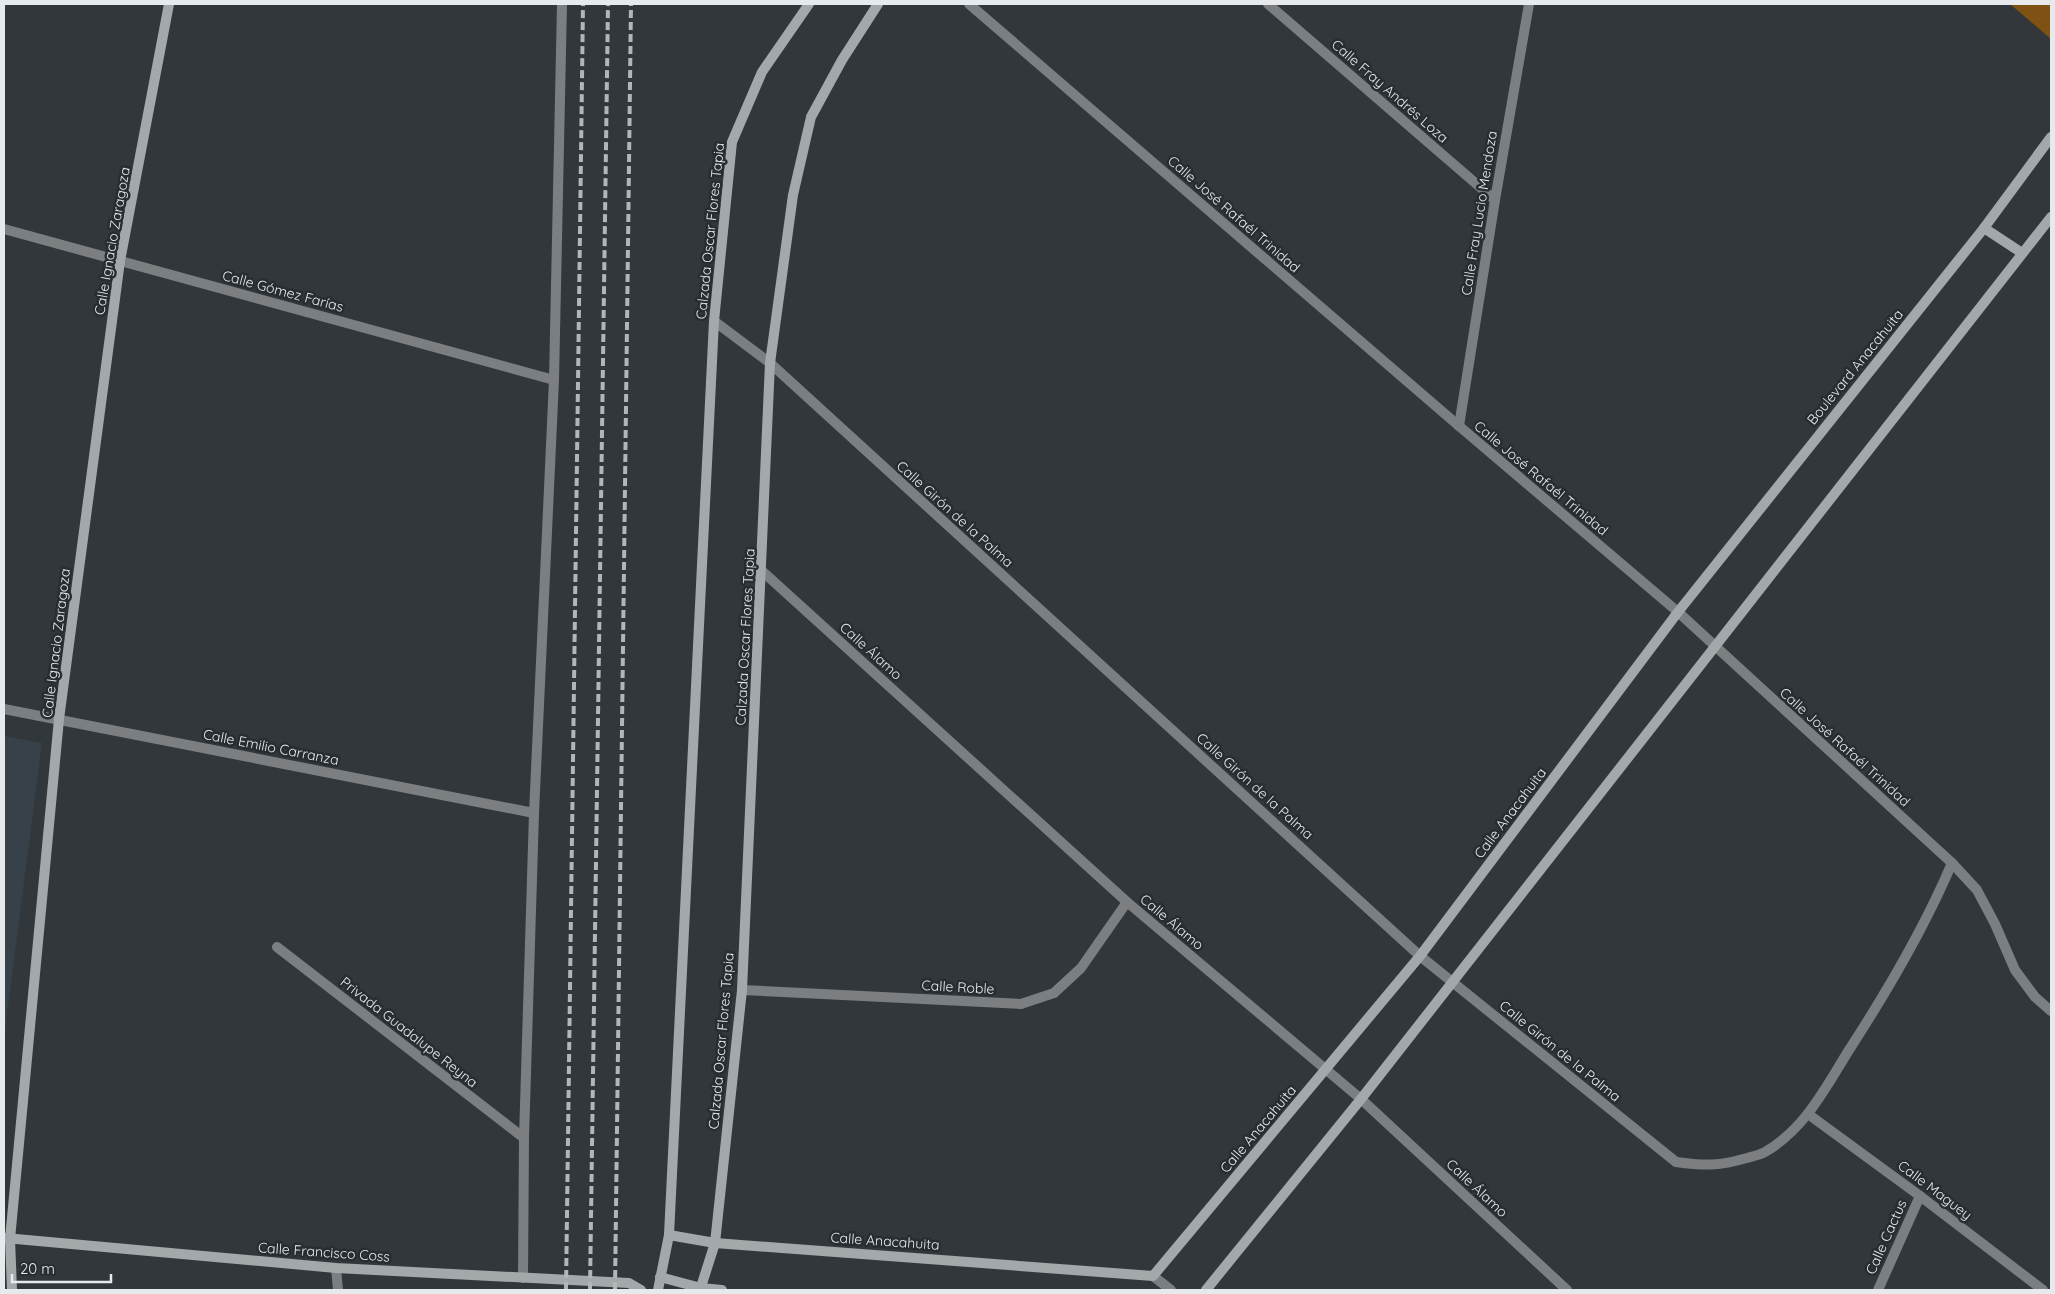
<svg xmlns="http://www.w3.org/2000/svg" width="2055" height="1294" font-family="Quicksand,sans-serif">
<rect width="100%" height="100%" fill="#31373b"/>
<polygon fill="#374149" points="4,736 42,743 4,1038"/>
<polygon fill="#7f5214" points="2010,4 2051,4 2051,39"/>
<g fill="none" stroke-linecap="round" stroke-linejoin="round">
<g stroke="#7c7f81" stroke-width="10">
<polyline points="969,4 1459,426 1678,612 1952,863 1977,890 1995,924 2015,970 2035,997 2051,1011"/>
<polyline points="1268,4 1495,200"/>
<polyline points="4,229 554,380"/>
<path d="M714,321L770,363L1420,956L1676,1162C1705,1166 1719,1166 1747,1158C1753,1156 1760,1155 1765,1152C1805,1129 1826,1087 1849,1050C1888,990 1924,929 1952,863"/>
<polyline points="1459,426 1495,200 1529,4"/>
<polyline points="762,571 1127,902 1361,1099 1567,1290"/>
<polyline points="4,709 534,813"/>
<polyline points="277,947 524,1138"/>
<polyline points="742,990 1021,1004 1054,993 1081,968 1127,902"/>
<polyline points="1808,1114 1920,1196 2043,1290"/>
<polyline points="336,1268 338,1290"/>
<polyline points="1153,1276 1171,1290"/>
<polyline points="523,1278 524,1138 534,813 554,380 562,4"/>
<polyline points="1878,1290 1920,1196"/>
</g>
<g stroke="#a3a8ab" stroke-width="10">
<polyline points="1984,228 2022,253"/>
<polyline points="669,1235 715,1243 1153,1276 1420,956 1678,612 1984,228 2051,137"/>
<polyline points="5,1238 336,1268 629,1283 641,1290"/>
<polyline points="660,1277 701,1288 722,1290"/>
<polyline points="12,1290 10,1239 59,719 120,261 169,4"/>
<polyline points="658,1290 669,1235 714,321 732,142 762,72 809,4"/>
<polyline points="700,1290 715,1243 742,990 770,363 793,195 811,117 842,60 878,4"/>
<polyline points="1206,1290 1361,1099 2051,217"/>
</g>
<g stroke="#b1b6b9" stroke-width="4" stroke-dasharray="8 4" stroke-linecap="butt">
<polyline points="566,1290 583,4"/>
<polyline points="590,1290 608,4"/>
<polyline points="615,1290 631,4"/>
</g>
</g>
<g text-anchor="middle" stroke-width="5" stroke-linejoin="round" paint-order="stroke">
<g font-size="14" fill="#e6eaed" stroke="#272d31">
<text transform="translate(1390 91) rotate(41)" y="5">Calle Fray Andrés Loza</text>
<text transform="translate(1479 213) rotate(-81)" y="5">Calle Fray Lucio Mendoza</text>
<text transform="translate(1234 214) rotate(41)" y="5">Calle José Rafaél Trinidad</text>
<text transform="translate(710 231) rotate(-84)" y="5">Calzada Oscar Flores Tapia</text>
<text transform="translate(112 241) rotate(-80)" y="5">Calle Ignacio Zaragoza</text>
<text transform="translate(283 291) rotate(15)" y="5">Calle Gómez Farías</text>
<text transform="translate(1855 367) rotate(-51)" y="5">Boulevard Anacahuita</text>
<text transform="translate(1541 478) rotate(40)" y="5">Calle José Rafaél Trinidad</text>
<text transform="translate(955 514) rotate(42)" y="5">Calle Girón de la Palma</text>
<text transform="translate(745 637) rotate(-87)" y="5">Calzada Oscar Flores Tapia</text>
<text transform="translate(56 643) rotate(-83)" y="5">Calle Ignacio Zaragoza</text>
<text transform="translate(871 651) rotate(42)" y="5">Calle Álamo</text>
<text transform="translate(271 747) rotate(11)" y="5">Calle Emilio Carranza</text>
<text transform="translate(1845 747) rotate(42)" y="5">Calle José Rafaél Trinidad</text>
<text transform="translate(1255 786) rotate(42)" y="5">Calle Girón de la Palma</text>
<text transform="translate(1510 813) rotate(-53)" y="5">Calle Anacahuita</text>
<text transform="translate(1172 922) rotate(40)" y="5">Calle Álamo</text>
<text transform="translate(958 987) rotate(3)" y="5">Calle Roble</text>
<text transform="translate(409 1032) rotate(38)" y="5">Privada Guadalupe Reyna</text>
<text transform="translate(721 1041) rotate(-85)" y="5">Calzada Oscar Flores Tapia</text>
<text transform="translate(1560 1051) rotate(39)" y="5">Calle Girón de la Palma</text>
<text transform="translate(1258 1129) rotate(-50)" y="5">Calle Anacahuita</text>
<text transform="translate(1477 1188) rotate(43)" y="5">Calle Álamo</text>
<text transform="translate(1935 1190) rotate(37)" y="5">Calle Maguey</text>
<text transform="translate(1886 1237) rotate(-66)" y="5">Calle Cactus</text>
<text transform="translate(885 1241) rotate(4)" y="5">Calle Anacahuita</text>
<text transform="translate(324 1252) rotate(4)" y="5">Calle Francisco Coss</text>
</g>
</g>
<rect width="2055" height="1294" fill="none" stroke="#e6eaed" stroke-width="10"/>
<path d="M12 1274v8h99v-8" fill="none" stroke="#e6eaed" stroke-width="2.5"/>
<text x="20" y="1274" font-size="15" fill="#e6eaed" stroke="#272d31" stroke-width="4" paint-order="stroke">20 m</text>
</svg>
